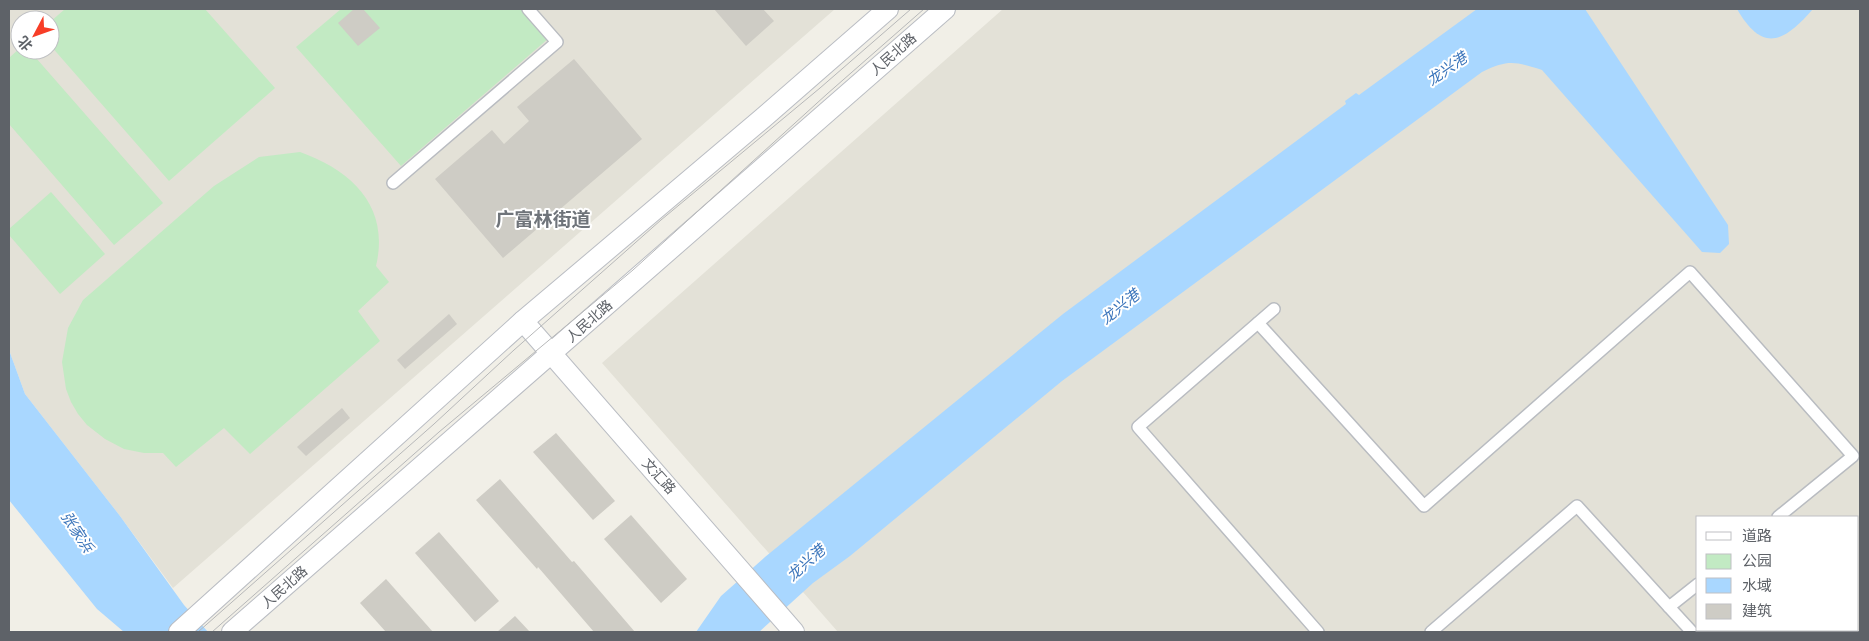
<svg xmlns="http://www.w3.org/2000/svg" width="1869" height="641" font-family="'DejaVu Sans','Noto Sans SC',sans-serif">
<rect width="100%" height="100%" fill="#f1efe7"/>
<g fill="#e3e1d7" fill-rule="evenodd">
<path d="M9,9H835L173,588L120,516L25,394L9,350ZM20,20H50V50H20Z"/>
<path d="M1003,9H1860V632H838L602,363ZM1698,517H1858V630H1698Z"/>
</g>
<g fill="#c2eac3">
<polygon points="65,9 205,9 275,88 169,181 50,45 50,22"/>
<polygon points="341,9 524,9 549,38 401,166 296,47"/>
<polygon points="20,48 20,50 29,50 163,203 114,245 9,124 9,58"/>
<path d="M300,152C353,171 390,207 376,266L389,282L358,311L380,341L250,454L224,428L176,467L163,453H144L124,449L105,439L87,425L78,414L71,402L66,389L62,362L68,328L83,300L214,186L259,157Z"/>
<polygon points="51,192 105,254 60,294 9,235 9,229"/>
</g>
<g fill="#a9d7ff">
<path d="M1477,9H1585L1728,225L1729,244L1720,253L1702,252L1542,70C1515,62 1509,59 1482,72L1062,381L850,556L813,583L759,632H696L721,596L765,557L1063,314L1346,104L1345,101L1356,93L1359,95Z"/>
<path d="M1737,9H1813C1784,42 1763,54 1737,9Z"/>
<polygon points="9,350 25,394 120,516 184,605 208,632 124,632 97,609 9,500"/>
</g>
<g fill="#ceccc5">
<polygon points="354,9 363,9 380,28 358,46 338,23"/>
<polygon points="714,9 763,9 774,21 746,46"/>
<polygon points="574,59 642,139 503,258 435,179 492,130 504,144 529,121 517,107"/>
<polygon points="449,314 457,324 405,369 397,360"/>
<polygon points="342,408 350,418 306,456 297,447"/>
<polygon points="556,433 615,501 593,520 533,452"/>
<polygon points="500,479 572,562 574,561 635,632 594,632 538,567 537,569 476,500"/>
<polygon points="631,515 687,579 661,603 604,539"/>
<polygon points="439,532 499,601 475,622 415,553"/>
<polygon points="386,579 433,632 386,632 360,603"/>
<polygon points="515,616 530,632 497,632"/>
</g>
<g fill="none" stroke-linecap="round" stroke-linejoin="round">
<defs>
<g id="pedestrian">
<polyline points="393,183 557,42 528,9"/>
<polyline points="1274,309 1138,427 1318,632"/>
<polyline points="1258,323 1424,506 1690,272 1853,456 1778,517"/>
<polyline points="1669,607 1692,632"/>
<polyline points="1431,632 1577,506 1669,607 1698,584"/>
</g>
<g id="secondary">
<polyline points="523,321 794,632"/>
<polyline points="179,632 523,321 763,118 888,9"/>
<polyline points="232,632 945,9"/>
</g>
</defs>
<use href="#pedestrian" stroke="#b9bcc1" stroke-width="14"/>
<use href="#secondary" stroke="#babdc3" stroke-width="22"/>
<use href="#pedestrian" stroke="#fff" stroke-width="11"/>
<use href="#secondary" stroke="#fff" stroke-width="20"/>
<g stroke="#b7b8b9" stroke-width="1">
<polyline points="198,632 434,424 514,350 661,220 820,88 911,9"/>
<polyline points="212,632 439,432 633,270 827,94 924,9"/>
</g>
</g>
<g text-anchor="middle" stroke-width="4" stroke-linejoin="round" paint-order="stroke">
<g font-size="14" fill="#5e6268" stroke="#fff">
<text transform="translate(893 54) rotate(-41)" y="5">人民北路</text>
<text transform="translate(589 321) rotate(-41)" y="5">人民北路</text>
<text transform="translate(659 476) rotate(48)" y="5">文汇路</text>
<text transform="translate(284 587) rotate(-41)" y="5">人民北路</text>
</g>
<g font-size="15" font-style="italic" fill="#3b75bb" stroke="#fff">
<text transform="translate(1447 69) rotate(-35)" y="5">龙兴港</text>
<text transform="translate(1120 307) rotate(-39)" y="5">龙兴港</text>
<text transform="translate(77 532) rotate(57)" y="5">张家浜</text>
<text transform="translate(806 563) rotate(-42)" y="5">龙兴港</text>
</g>
<g font-size="19" font-weight="bold" fill="#6f747a" stroke="#fff">
<text x="543" y="226">广富林街道</text>
</g>
</g>
<rect width="1869" height="641" fill="none" stroke="#5e6268" stroke-width="20"/>
<rect x="1696" y="516" width="162" height="115" fill="#ffffff" stroke="#bfc0c3"/>
<rect x="1706" y="532" width="25" height="8" fill="#ffffff" stroke="#bfc0c3"/>
<text x="1742" y="541" font-size="15" fill="#5e6268">道路</text>
<rect x="1706" y="554" width="25" height="15" fill="#c2eac3" stroke="#bfc0c3"/>
<text x="1742" y="566" font-size="15" fill="#5e6268">公园</text>
<rect x="1706" y="578" width="25" height="15" fill="#a9d7ff" stroke="#bfc0c3"/>
<text x="1742" y="591" font-size="15" fill="#5e6268">水域</text>
<rect x="1706" y="604" width="25" height="15" fill="#ceccc5" stroke="#bfc0c3"/>
<text x="1742" y="616" font-size="15" fill="#5e6268">建筑</text>
<g transform="translate(35 35) rotate(229)"><circle r="24" fill="#ffffff" stroke="#bfc0c3"/>
<path d="M0-4L9 19L0 12L-9 19Z" fill="#f73e27"/>
<text y="-8" font-size="14" font-weight="bold" text-anchor="middle" fill="#5e6268">北</text>
</g>
</svg>
